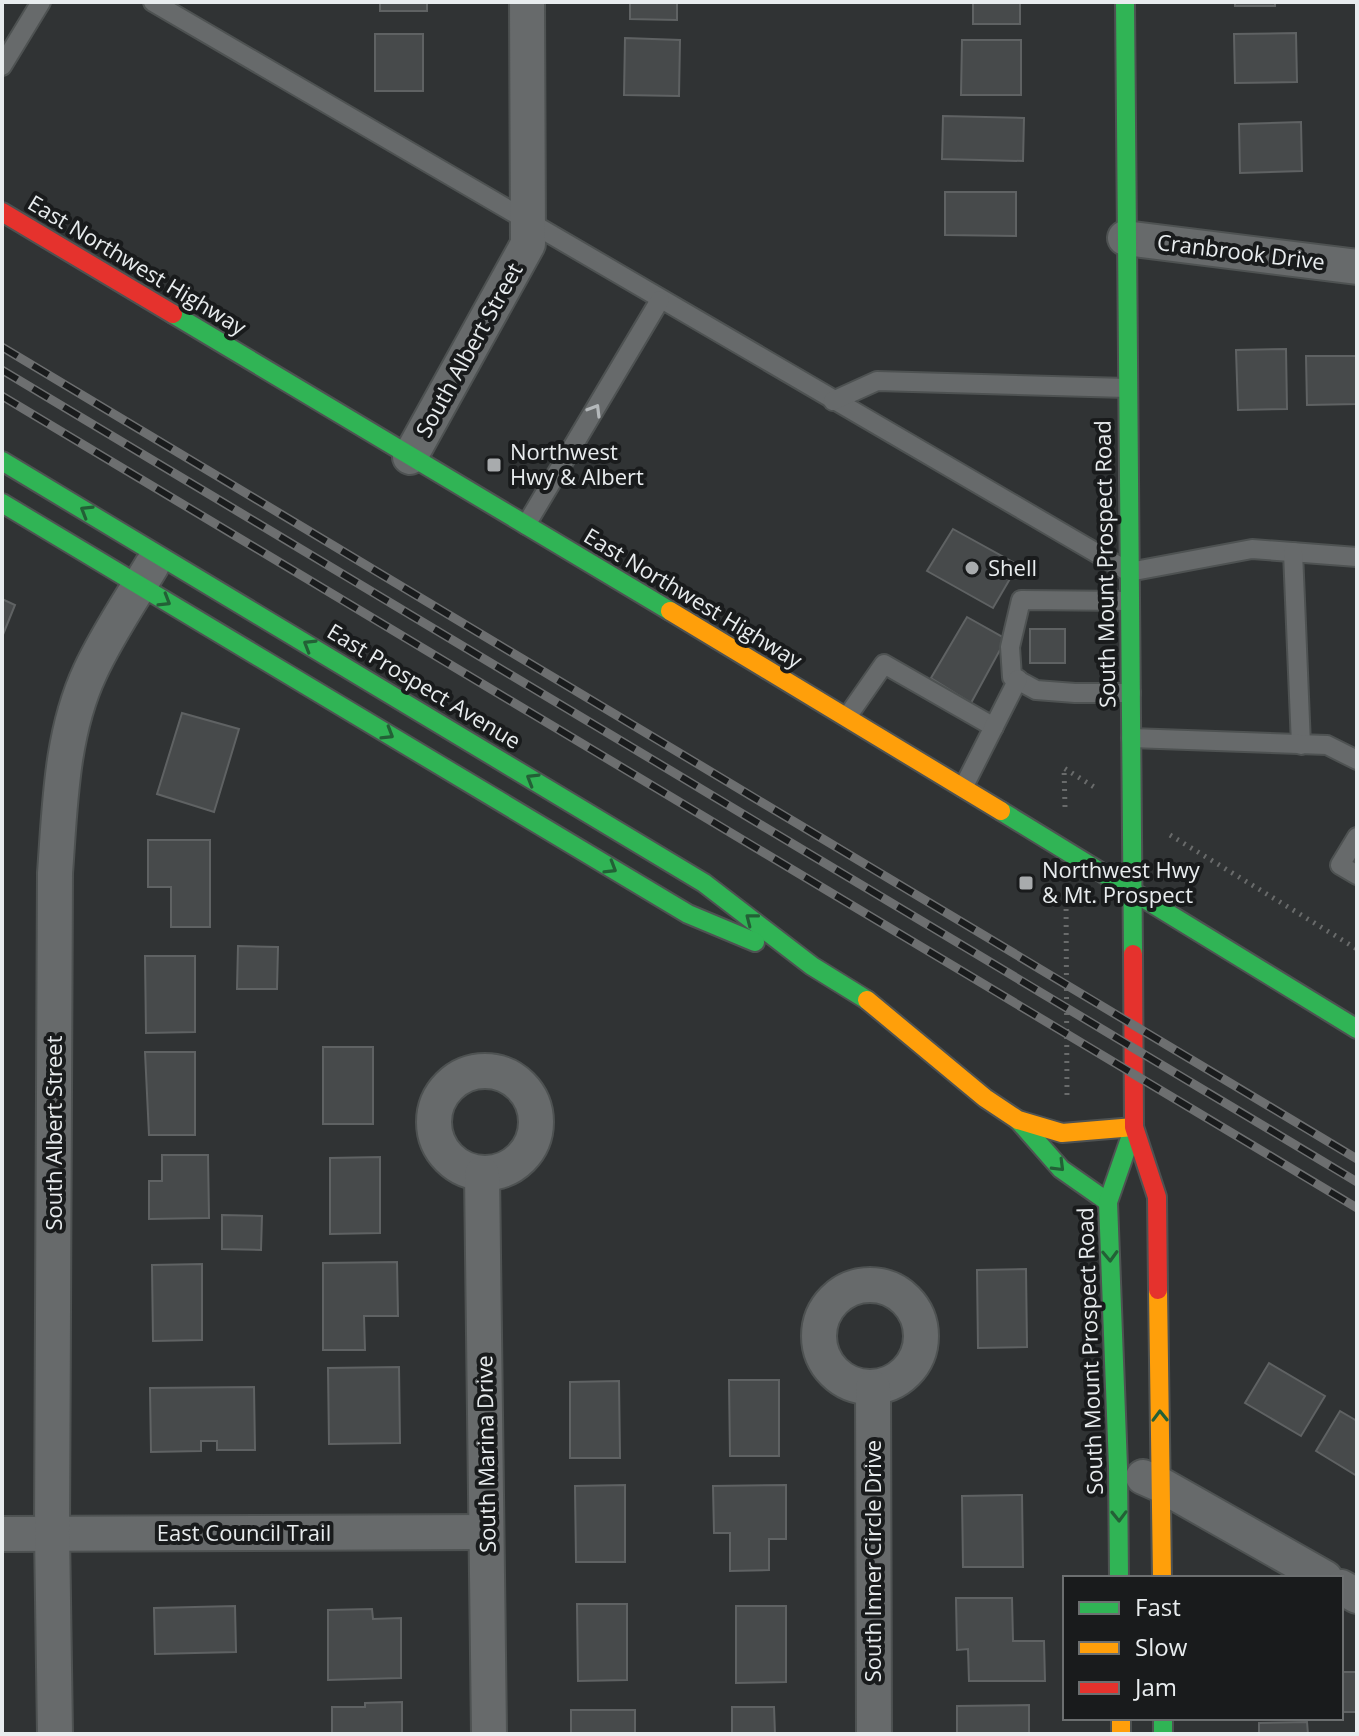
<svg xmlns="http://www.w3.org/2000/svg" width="1359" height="1736" font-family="'Open Sans',sans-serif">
<rect width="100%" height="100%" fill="#303334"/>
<g fill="#474a4b" stroke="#5f6263" stroke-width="2">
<rect x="380" y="2" width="47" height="9"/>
<polygon points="630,2 677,2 677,20 630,19"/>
<rect x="973" y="2" width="47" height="22"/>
<rect x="1235" y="2" width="40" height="4"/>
<polygon points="1296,33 1297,82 1235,83 1234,34"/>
<rect x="375" y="34" width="48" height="57"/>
<polygon points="625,38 680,40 679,96 624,95"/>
<polygon points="962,40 1021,40 1021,95 961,95"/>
<polygon points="943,116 1024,118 1023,161 942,159"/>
<polygon points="1301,122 1302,171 1240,173 1239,124"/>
<polygon points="945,192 1016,192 1016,236 945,235"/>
<polygon points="1286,349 1287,409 1238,410 1236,350"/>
<polygon points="1306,356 1357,356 1357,404 1307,405"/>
<polygon points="953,529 1018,565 993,608 927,571"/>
<polygon points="2,599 15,605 2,637"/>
<polygon points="967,617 1006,639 971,703 931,678"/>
<rect x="1030" y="629" width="35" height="34"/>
<polygon points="182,713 239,729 214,812 157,794"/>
<polygon points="148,840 210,840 210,927 171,927 171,887 148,887"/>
<polygon points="238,946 278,947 277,989 237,989"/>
<polygon points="145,956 195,956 195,1032 146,1033"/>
<rect x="323" y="1047" width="50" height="77"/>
<polygon points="145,1052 195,1052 195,1135 149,1135"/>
<polygon points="162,1155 208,1155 209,1218 149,1219 149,1181 162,1181"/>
<polygon points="380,1157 380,1233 330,1234 330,1158"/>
<polygon points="222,1215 262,1216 261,1250 222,1249"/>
<polygon points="397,1262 398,1316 364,1316 365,1350 323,1350 323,1263"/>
<polygon points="202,1264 202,1340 153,1341 152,1265"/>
<polygon points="1026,1269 1027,1347 978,1348 977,1270"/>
<polygon points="1269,1363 1325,1396 1301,1436 1245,1403"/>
<polygon points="399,1367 400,1443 329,1444 328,1368"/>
<polygon points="729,1380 779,1380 779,1456 730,1456"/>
<polygon points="619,1381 620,1458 570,1458 570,1382"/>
<polygon points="254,1387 255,1450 217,1450 217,1441 201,1441 201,1451 151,1452 150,1388"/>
<polygon points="1340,1411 1357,1421 1357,1476 1316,1451"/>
<polygon points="625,1485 625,1562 576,1562 575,1486"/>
<polygon points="786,1485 786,1539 769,1539 769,1570 730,1571 730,1533 714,1533 713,1486"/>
<polygon points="1022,1495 1023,1567 963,1567 962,1496"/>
<polygon points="956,1598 1012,1598 1013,1641 1044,1641 1045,1681 969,1681 968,1649 957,1650"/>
<polygon points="577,1604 627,1604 627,1680 578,1681"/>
<polygon points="235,1606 236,1652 155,1654 154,1608"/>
<polygon points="736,1606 786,1606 786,1682 736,1683"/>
<polygon points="372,1609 373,1619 401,1618 401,1678 328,1680 328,1610"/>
<rect x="1341" y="1672" width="16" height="40"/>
<polygon points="402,1702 402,1734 332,1734 332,1707 365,1707 365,1703"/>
<polygon points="1029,1705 1029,1734 957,1734 957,1706"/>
<polygon points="732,1707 774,1707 775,1734 732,1734"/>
<rect x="571" y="1710" width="64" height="24"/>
<polygon points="1307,1722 1308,1734 1259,1734 1259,1723"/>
</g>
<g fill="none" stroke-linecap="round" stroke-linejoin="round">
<defs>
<g id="lane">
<polyline points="153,2 1129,572 1252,549 1357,557"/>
<polyline points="2,66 41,2"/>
<polyline points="833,401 877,381 1127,388"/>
<polyline points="526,525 660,300"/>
<polyline points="1293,552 1301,745"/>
<polyline points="1129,601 1021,600 1010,647 1012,677 1036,690 1075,693 1131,693"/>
<polyline points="847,717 884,664 994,727"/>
<polyline points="1131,738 1327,745 1357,760"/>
<polyline points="963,788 1018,679"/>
<polyline points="1357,837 1340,865 1357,875"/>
</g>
<g id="street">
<polyline points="1125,238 1357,267"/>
<polyline points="410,457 528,244 527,2"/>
<circle cx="485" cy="1122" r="51"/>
<polyline points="482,1174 489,1734"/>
<circle cx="870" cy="1336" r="51"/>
<polyline points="873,1388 874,1734"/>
<polyline points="1143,1477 1161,1485 1325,1578"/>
<polyline points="2,1534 486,1532"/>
<polyline points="1341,1587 1357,1596"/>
<path d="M55,1734L52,1533L55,873C60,806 61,734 90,672C107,635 131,600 152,565"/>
</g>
<g id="fast">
<polyline points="1125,2 1133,954"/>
<polyline points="173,314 670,611"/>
<polyline points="2,461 704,883 812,966 867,1000"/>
<polyline points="2,503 688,914 755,942"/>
<polyline points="1001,811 1357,1029"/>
<polyline points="1018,1120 1061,1169 1108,1202"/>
<polyline points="1119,1578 1118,1467 1108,1202 1134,1127"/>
<polyline points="1163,1718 1163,1734"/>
</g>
<g id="slow">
<polyline points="670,611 1001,811"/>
<polyline points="867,1000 985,1098 1018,1120 1062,1133 1134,1127"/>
<polyline points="1158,1290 1162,1578"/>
<polyline points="1121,1718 1121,1734"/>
</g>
<g id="jam">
<polyline points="2,212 173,314"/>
<polyline points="1133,954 1134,1127 1157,1197 1158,1290"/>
</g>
</defs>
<use href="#lane" stroke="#4e5252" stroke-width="22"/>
<use href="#street" stroke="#4e5252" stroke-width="38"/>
<use href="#fast" stroke="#4e5252" stroke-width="22"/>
<use href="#slow" stroke="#4e5252" stroke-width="22"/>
<use href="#jam" stroke="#4e5252" stroke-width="22"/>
<g stroke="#696b6b" stroke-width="5" stroke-dasharray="2 6" stroke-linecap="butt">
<polyline points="1065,807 1064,768 1094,787"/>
<polyline points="1170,835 1357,949"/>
<polyline points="1066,893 1067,1095"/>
</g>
<use href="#lane" stroke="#676a6b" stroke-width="18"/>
<use href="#street" stroke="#676a6b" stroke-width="34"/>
<use href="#fast" stroke="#30b455" stroke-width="18"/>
<use href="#slow" stroke="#ff9f0a" stroke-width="18"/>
<use href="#jam" stroke="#e5322d" stroke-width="18"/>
<defs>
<g id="rail">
<polyline points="2,347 1357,1159"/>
<polyline points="2,370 1357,1182"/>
<polyline points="2,396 1357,1208"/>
</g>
</defs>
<use href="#rail" stroke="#6d6f70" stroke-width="9"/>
<use href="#rail" stroke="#191b1c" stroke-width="6" stroke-dasharray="18" stroke-linecap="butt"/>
</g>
<defs><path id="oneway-chevron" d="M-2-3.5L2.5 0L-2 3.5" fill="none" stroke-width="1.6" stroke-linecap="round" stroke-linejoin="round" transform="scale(2)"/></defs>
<use stroke="#b4b8ba" href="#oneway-chevron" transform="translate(595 410) rotate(-59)"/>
<g stroke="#236036">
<use href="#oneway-chevron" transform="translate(86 511) rotate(-149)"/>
<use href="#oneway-chevron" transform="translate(165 601) rotate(31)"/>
<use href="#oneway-chevron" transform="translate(309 645) rotate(-149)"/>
<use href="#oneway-chevron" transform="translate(388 734) rotate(31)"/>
<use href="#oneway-chevron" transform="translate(532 779) rotate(-149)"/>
<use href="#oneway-chevron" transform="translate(611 868) rotate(31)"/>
<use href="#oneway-chevron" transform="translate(751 919) rotate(-142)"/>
<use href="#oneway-chevron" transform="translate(1059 1166) rotate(45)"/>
<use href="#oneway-chevron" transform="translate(1110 1256) rotate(88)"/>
<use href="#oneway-chevron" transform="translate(1160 1416) rotate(-91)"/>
<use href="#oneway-chevron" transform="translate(1119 1516) rotate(89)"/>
</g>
<g fill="#a8abad" stroke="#191b1c" stroke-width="3">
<rect x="486" y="457" width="16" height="16" rx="4"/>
<circle cx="972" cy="568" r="8"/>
<rect x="1018" y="875" width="16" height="16" rx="4"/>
</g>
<g text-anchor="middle" stroke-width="8" stroke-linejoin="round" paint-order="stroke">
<g font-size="22" fill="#e8ecee" stroke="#191b1c">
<text transform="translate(1241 252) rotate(7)" y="8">Cranbrook Drive</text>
<text transform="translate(137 265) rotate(31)" y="8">East Northwest Highway</text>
<text transform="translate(469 350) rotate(-61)" y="8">South Albert Street</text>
<text transform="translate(1105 564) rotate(-91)" y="8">South Mount Prospect Road</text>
<text transform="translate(693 598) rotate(31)" y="8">East Northwest Highway</text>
<text transform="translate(424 686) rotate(31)" y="8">East Prospect Avenue</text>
<text transform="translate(54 1133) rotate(-90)" y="8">South Albert Street</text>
<text transform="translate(1090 1351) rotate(-92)" y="8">South Mount Prospect Road</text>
<text transform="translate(486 1454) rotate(-91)" y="8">South Marina Drive</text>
<text x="244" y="1541">East Council Trail</text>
<text transform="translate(873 1561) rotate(-90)" y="8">South Inner Circle Drive</text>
</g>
<g font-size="22" fill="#e8ecee" stroke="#191b1c" text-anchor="start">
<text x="510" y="460">Northwest<tspan x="510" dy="25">Hwy &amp; Albert</tspan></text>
<text x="988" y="576">Shell</text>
<text x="1042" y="878">Northwest Hwy<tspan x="1042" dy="25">&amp; Mt. Prospect</tspan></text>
</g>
</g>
<rect width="1359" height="1736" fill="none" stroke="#e8ecee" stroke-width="8"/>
<rect x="1063" y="1576" width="280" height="144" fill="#191b1c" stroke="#6c6f70" stroke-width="2"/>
<rect x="1079" y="1602" width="40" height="12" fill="#30b455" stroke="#6c6f70" stroke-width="2"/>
<text x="1135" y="1616" font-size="24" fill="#e8ecee">Fast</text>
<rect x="1079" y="1642" width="40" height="12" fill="#ff9f0a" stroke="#6c6f70" stroke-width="2"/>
<text x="1135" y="1656" font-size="24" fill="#e8ecee">Slow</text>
<rect x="1079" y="1682" width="40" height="12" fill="#e5322d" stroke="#6c6f70" stroke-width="2"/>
<text x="1135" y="1696" font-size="24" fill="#e8ecee">Jam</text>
</svg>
